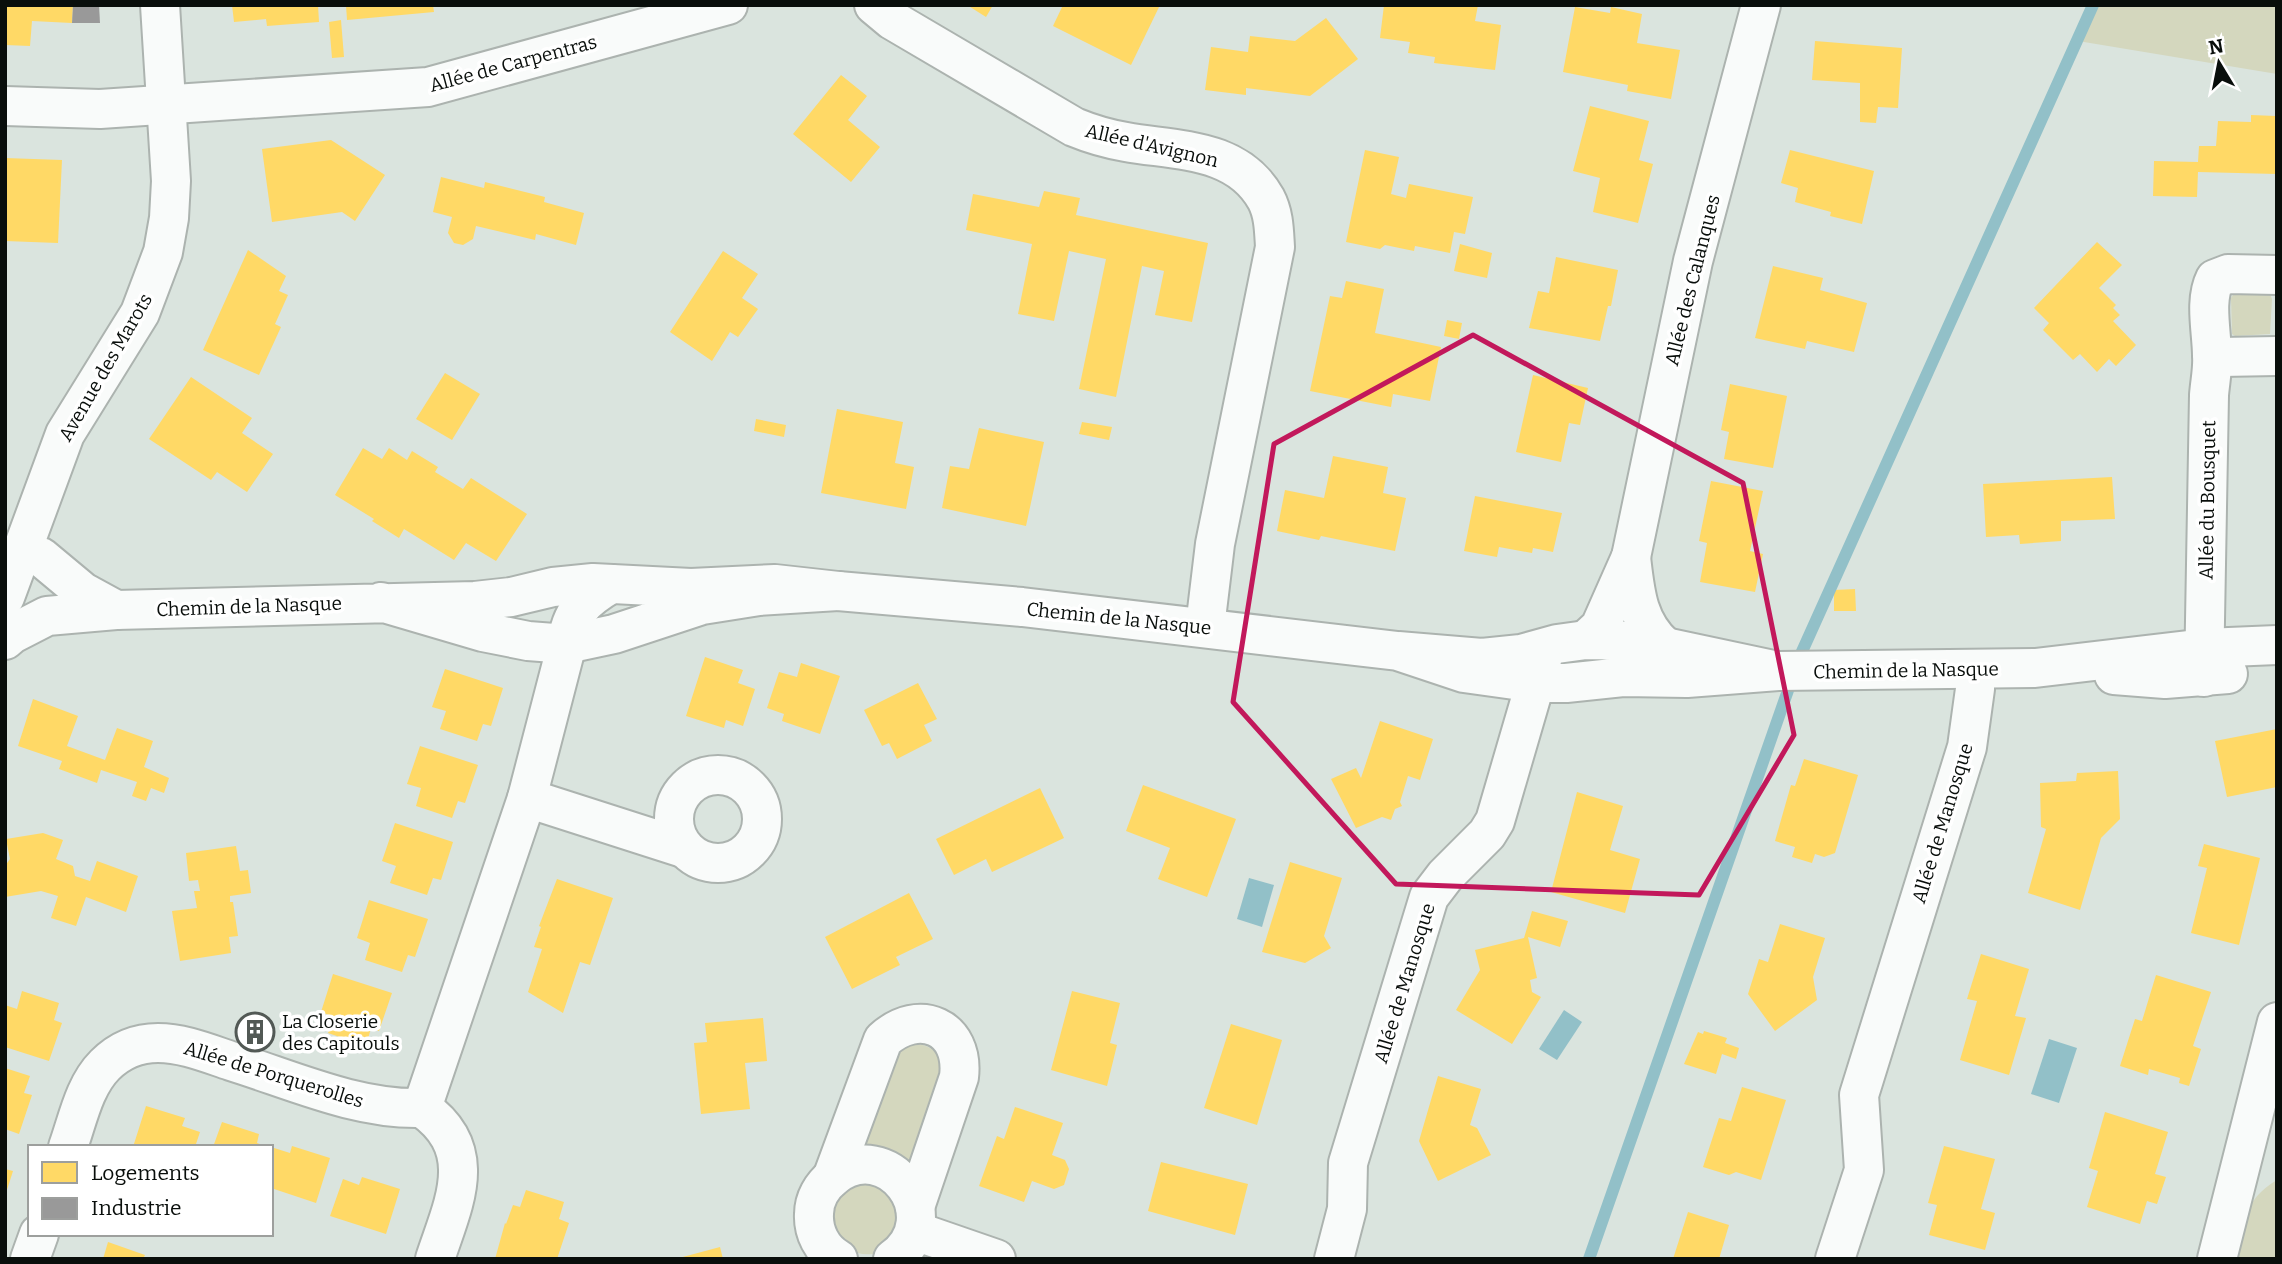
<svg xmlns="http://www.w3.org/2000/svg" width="2282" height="1264" font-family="Bitter,serif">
<rect width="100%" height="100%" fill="#dae4de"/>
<g fill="#d4d7be">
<polygon points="2093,5 2277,5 2277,74 2078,41"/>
<polygon points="2235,292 2270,294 2272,299 2270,334 2235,336 2232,334 2231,298"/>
<path d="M913,1043C929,1045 936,1050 944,1063L914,1174L851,1154L892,1052Z"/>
<path d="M874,1180L904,1214L879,1253C856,1257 851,1251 834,1236C832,1190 829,1193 874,1180Z"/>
<path d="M2277,1180V1259H2236C2244,1223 2243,1200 2277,1180Z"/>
</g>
<g fill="#92c0c8">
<polygon points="1249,878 1274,885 1262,927 1237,919"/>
<polygon points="1564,1010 1582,1022 1557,1060 1539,1049"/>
<polygon points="2049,1039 2077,1048 2059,1103 2031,1094"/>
</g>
<g fill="#ffd966">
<polygon points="5,5 73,5 72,23 32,21 30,46 5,45"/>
<polygon points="232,5 318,5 319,22 267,26 266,19 234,22"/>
<polygon points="346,5 433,5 434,12 347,20"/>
<polygon points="967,5 993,5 986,17"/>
<polygon points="1063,5 1160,5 1131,65 1053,26"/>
<polygon points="1384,5 1478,5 1475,21 1501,25 1495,70 1434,63 1435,57 1408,53 1410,42 1380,38"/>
<polygon points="1575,7 1610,13 1611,7 1642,14 1637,43 1680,50 1671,99 1627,91 1628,85 1563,72"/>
<polygon points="1326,18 1358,59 1310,96 1246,88 1246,95 1205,90 1211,47 1248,52 1250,36 1295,41"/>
<polygon points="341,20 344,57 332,58 329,22"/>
<polygon points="1815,41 1902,48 1898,108 1878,107 1876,123 1860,122 1860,83 1812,80"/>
<polygon points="841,75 867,96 848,120 880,147 851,182 793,134"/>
<polygon points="1590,106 1649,121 1639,160 1653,164 1638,223 1593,212 1600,178 1573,171"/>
<polygon points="2251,115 2276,116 2277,174 2198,172 2197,197 2153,196 2154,161 2198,162 2199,146 2216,146 2218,121 2251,122"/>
<polygon points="331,140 385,175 355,221 342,212 272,222 262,149"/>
<polygon points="1365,150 1399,157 1391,194 1406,198 1409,184 1473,197 1465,234 1454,232 1450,253 1415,246 1414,251 1385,245 1380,249 1346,242"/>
<polygon points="1790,150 1874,171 1862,224 1830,216 1831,212 1795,202 1798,188 1781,183"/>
<polygon points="5,158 62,160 58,243 5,241"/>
<polygon points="441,177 484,188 485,182 545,197 544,202 584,213 576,245 536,234 535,240 476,226 473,239 463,245 454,243 448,233 452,217 433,212"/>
<polygon points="1044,191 1080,198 1076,215 1208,243 1192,322 1155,315 1164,271 1142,266 1116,397 1079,389 1106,259 1069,251 1054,321 1018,314 1032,244 966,230 973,194 1039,207"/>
<polygon points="2097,242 2122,265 2099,288 2116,305 2113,308 2120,315 2113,321 2136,345 2116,366 2109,359 2097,372 2080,354 2073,360 2043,330 2049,323 2034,308"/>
<polygon points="1460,244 1492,253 1487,278 1454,271"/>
<polygon points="248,250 286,276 279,291 288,295 275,324 281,327 259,375 203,350"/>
<polygon points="723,251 758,274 742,298 758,309 738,337 730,332 712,361 670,332"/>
<polygon points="1556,257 1618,270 1611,306 1608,306 1600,341 1529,328 1538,291 1549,293"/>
<polygon points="1773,266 1823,278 1820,290 1867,303 1854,352 1807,341 1805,349 1755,338"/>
<polygon points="1346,281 1384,289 1375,333 1441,347 1430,401 1393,394 1391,407 1310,391 1330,296 1342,298"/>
<polygon points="1447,320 1462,323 1459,339 1444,336"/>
<polygon points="445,373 480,394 452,440 416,419"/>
<polygon points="1533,375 1588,388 1580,425 1569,423 1561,462 1516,452"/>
<polygon points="191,377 252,418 242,433 273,454 247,492 217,472 211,480 149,439"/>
<polygon points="1730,384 1787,396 1773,468 1724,459 1729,432 1721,430"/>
<polygon points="837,409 903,422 895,463 914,467 906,509 821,493"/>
<polygon points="756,419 786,425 784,437 754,431"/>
<polygon points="1082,422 1112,427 1109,440 1079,434"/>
<polygon points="979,428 1044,442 1026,526 942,508 950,466 969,469"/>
<polygon points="363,448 382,459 389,448 407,460 412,451 438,467 435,472 463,489 471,478 527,514 496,561 466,543 454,560 404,529 399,538 372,521 374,519 335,495"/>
<polygon points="1333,456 1388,467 1383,493 1406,498 1395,551 1321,536 1319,540 1277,531 1285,490 1324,498"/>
<polygon points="2112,477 2115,519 2061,521 2061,541 2020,544 2019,535 1986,537 1983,484"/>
<polygon points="1711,481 1763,491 1750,551 1763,554 1755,592 1700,582 1707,543 1699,541"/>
<polygon points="1475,496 1562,513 1553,552 1533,548 1532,553 1499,547 1497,557 1464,551"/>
<polygon points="1855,589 1856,611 1834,611 1834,590"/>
<polygon points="705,657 743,670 738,683 755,689 743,726 726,720 724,728 686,716"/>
<polygon points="801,663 840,676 820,734 782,721 784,714 767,708 779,672 797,677"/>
<polygon points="445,669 503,688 491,726 483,724 477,741 440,729 446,711 432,707"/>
<polygon points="918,683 937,719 924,725 932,741 897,759 889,743 882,746 864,710"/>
<polygon points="33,699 78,716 67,746 105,760 117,728 153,741 144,767 169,778 164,793 151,788 146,801 132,796 137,782 101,770 97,783 59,769 62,761 18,746"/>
<polygon points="1380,721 1433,739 1420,780 1408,776 1400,802 1402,806 1395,809 1391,820 1382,817 1356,828 1331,779 1356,768 1361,778"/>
<polygon points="2277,729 2277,787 2227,797 2215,741"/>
<polygon points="420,746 478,765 465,803 458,801 452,818 416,806 421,788 407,784"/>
<polygon points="1804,759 1858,775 1835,853 1824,857 1815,854 1812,863 1792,857 1795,847 1775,841 1791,785 1795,786"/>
<polygon points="2118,771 2120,819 2101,838 2080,910 2028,893 2046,829 2041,827 2040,783 2076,781 2077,773"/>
<polygon points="1143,785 1236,819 1207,897 1158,879 1170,848 1126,831"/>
<polygon points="1040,788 1064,838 992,872 986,859 954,875 936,839"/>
<polygon points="1577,792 1623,806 1610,850 1640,859 1625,913 1551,892"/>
<polygon points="395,823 453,842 441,880 433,878 427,895 390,883 396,866 382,861"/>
<polygon points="43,833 63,840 56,859 73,866 75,876 90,881 97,861 138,876 126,912 86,897 76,926 51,918 58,896 41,891 5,897 5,866 10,859 6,839"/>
<polygon points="2204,844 2260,858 2239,945 2191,933 2207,868 2198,866"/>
<polygon points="236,846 240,871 248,870 251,893 230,896 230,902 233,902 238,936 229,937 231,953 180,961 172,911 197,908 194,891 200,891 198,880 189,881 186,853"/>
<polygon points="1290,862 1342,878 1324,936 1331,948 1305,963 1262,952"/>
<polygon points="557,879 613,898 590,965 580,962 563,1013 528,992 542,949 534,947 541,927 539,926"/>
<polygon points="909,893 933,939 896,957 900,965 852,989 825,937"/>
<polygon points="369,900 428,919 415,957 408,955 402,972 365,960 370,943 357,938"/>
<polygon points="1532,911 1568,921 1560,947 1528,937 1537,978 1530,980 1532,992 1541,997 1512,1044 1456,1010 1480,970 1475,950 1524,938"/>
<polygon points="1780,924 1825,938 1813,977 1817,1000 1775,1031 1748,994 1759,959 1768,962"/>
<polygon points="1981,954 2029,969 2015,1016 2026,1018 2009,1075 1960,1060 1977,1001 1967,999"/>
<polygon points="333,974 392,993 379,1031 371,1028 366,1046 328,1033 334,1017 321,1012"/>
<polygon points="2156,975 2211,992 2193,1046 2201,1049 2189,1086 2179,1083 2180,1078 2149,1069 2148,1075 2120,1066 2135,1019 2142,1021"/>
<polygon points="22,991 59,1003 54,1020 62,1023 49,1061 5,1047 5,1005 17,1009"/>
<polygon points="1072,991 1120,1003 1110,1043 1117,1045 1107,1086 1051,1070"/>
<polygon points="763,1018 767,1061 745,1063 750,1109 701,1114 694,1043 707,1042 705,1023"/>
<polygon points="245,1022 269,1030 265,1042 241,1034"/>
<polygon points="1231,1024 1282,1040 1257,1125 1204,1108"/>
<polygon points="1704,1031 1727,1038 1725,1043 1739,1048 1736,1059 1722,1054 1716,1074 1684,1064 1698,1032 1703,1034"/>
<polygon points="5,1068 30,1076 24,1093 32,1095 19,1134 5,1129"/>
<polygon points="1438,1076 1481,1089 1470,1125 1477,1128 1491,1155 1438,1181 1419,1141"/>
<polygon points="1742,1087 1786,1100 1761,1180 1736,1172 1729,1175 1703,1167 1719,1118 1731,1121"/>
<polygon points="146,1106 185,1118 182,1126 200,1132 195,1147 133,1147"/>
<polygon points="1015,1107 1063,1123 1052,1155 1065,1160 1069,1169 1064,1185 1054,1189 1032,1181 1024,1202 979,1186 997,1136 1004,1139"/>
<polygon points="2105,1112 2168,1132 2155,1174 2166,1177 2157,1204 2147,1201 2140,1224 2087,1207 2098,1171 2089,1168"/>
<polygon points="222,1122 259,1134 257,1143 268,1147 213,1147"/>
<polygon points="292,1146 330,1158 316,1203 271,1188 271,1147 290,1153"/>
<polygon points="1944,1146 1995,1159 1981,1209 1995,1213 1985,1250 1929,1235 1937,1205 1928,1203"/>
<polygon points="1161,1162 1248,1184 1235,1235 1148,1211"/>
<polygon points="5,1169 13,1171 6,1193 5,1193"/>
<polygon points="362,1177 400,1189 386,1234 330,1216 343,1179 359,1185"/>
<polygon points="526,1190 564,1202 559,1219 569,1223 557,1259 495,1259 505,1223 506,1224 513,1205 520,1207"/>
<polygon points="1688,1212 1729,1225 1719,1259 1673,1259"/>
<polygon points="108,1242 145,1255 143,1259 103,1259"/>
<polygon points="720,1247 723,1259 679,1259 679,1258"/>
</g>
<polygon fill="#999" points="73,5 99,5 100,23 72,23"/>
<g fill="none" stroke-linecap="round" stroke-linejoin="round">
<polyline stroke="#92c0c8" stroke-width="12" points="1589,1259 1800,656 2093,5"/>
<defs>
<g id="minor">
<path d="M874,5L892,20L1074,127C1091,134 1108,139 1126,142C1176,151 1237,147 1266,199C1274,214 1274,231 1275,247L1215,544L1205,627"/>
<polyline points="5,106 100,109 428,87 728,5"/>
<polyline points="2212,353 2221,357 2277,356"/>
<polyline points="1631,557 1693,261 1761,5"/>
<polyline points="5,565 22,554 41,557 83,592 116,610"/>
<polyline points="838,591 1022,607 1398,651 1482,658 1521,654 1557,644 1586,640 1637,641 1778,671 1687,678 1623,677 1566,683 1536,683 1464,673 1398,651"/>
<polyline points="5,597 65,434 140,313 163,252 169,218 171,181 160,5"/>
<polyline points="5,640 12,634 47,616 116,610 475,601 511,597 553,587 593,583 691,588 775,584 838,591 759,596 702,605 614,634 567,644 528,641 483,632 381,602"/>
<path d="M1586,640L1600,627L1631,557C1635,591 1637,622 1664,646"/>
<polyline points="1778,671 2035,668 2205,648 2277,645"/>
<polyline points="2114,675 2165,679 2228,674"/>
<path d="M2204,677L2209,395C2210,382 2213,368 2212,356C2212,332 2204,301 2215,279L2228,274L2277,275"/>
<circle cx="718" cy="819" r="44"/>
<polyline points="527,798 683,848"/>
<path d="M422,1108C482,1150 453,1204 435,1259"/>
<path d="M68,1147C78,1119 84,1086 105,1065C120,1050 138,1043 158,1043C183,1043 207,1053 231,1061C292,1080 357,1110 422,1108L527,798L567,644C570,613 584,600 611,584"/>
<path d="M832,1178L883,1040C919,1007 965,1027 959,1077L915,1207"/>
<polyline points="915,1231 996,1259"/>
<polyline points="30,1259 39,1234"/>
<path d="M838,1259C822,1250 813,1232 814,1214C814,1199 822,1186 833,1177C887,1133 951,1217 893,1259"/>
<polyline points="1334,1259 1347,1209 1348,1163 1429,897 1445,876 1487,834 1495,821 1542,660"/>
<polyline points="1835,1259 1864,1170 1859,1095 1967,747 1975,689 1975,669"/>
<polyline points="2217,1259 2277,1022"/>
</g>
</defs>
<use href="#minor" stroke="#acb3af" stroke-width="42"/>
<use href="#minor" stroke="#f9fbfa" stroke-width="38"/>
</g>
<path fill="none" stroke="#c2185b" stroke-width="5" stroke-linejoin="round" d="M1473,335L1743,483L1794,735L1699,895L1396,884L1233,702L1274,444Z"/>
<defs>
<symbol id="building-ring" viewBox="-11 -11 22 22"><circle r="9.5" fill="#fff" stroke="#525955" stroke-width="1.5"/><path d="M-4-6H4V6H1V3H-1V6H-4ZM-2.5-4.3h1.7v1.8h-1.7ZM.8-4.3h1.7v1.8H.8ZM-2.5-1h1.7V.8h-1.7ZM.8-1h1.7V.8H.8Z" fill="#525955"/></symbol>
</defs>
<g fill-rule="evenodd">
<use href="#building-ring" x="233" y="1010" width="44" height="44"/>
</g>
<g text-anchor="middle" stroke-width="7" stroke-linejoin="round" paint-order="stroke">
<g font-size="19" fill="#090e0b" stroke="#fff">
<text transform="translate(513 63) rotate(-15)" y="7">Allée de Carpentras</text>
<text transform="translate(1152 145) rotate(13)" y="7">Allée d'Avignon</text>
<text transform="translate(1692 280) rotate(-76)" y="7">Allée des Calanques</text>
<text transform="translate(105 367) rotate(-60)" y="7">Avenue des Marots</text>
<text transform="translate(2207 500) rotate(-89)" y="7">Allée du Bousquet</text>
<text transform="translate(249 606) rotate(-2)" y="7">Chemin de la Nasque</text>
<text transform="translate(1119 618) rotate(6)" y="7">Chemin de la Nasque</text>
<text transform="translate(1906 670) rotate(-1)" y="7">Chemin de la Nasque</text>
<text transform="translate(1942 823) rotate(-73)" y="7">Allée de Manosque</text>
<text transform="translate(1404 983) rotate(-73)" y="7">Allée de Manosque</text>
<text transform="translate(274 1074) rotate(17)" y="7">Allée de Porquerolles</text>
</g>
<g font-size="19" fill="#090e0b" stroke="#fff" text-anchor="start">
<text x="282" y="1028">La Closerie<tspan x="282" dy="22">des Capitouls</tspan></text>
</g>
</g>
<rect width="2282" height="1264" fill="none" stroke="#090e0b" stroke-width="14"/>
<rect x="28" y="1145" width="245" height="91" fill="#ffffff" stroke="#9d9f9d" stroke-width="2"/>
<rect x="42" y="1162" width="35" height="21" fill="#ffd966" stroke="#9d9f9d" stroke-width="2"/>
<text x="91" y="1180" font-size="21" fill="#090e0b">Logements</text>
<rect x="42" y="1198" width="35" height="21" fill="#999999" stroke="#9d9f9d" stroke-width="2"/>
<text x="91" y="1215" font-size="21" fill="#090e0b">Industrie</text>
<g transform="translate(2219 63) rotate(350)" stroke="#ffffff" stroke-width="5" paint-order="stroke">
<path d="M0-5L12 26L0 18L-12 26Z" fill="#090e0b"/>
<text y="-10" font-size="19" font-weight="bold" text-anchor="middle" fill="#090e0b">N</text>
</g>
</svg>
